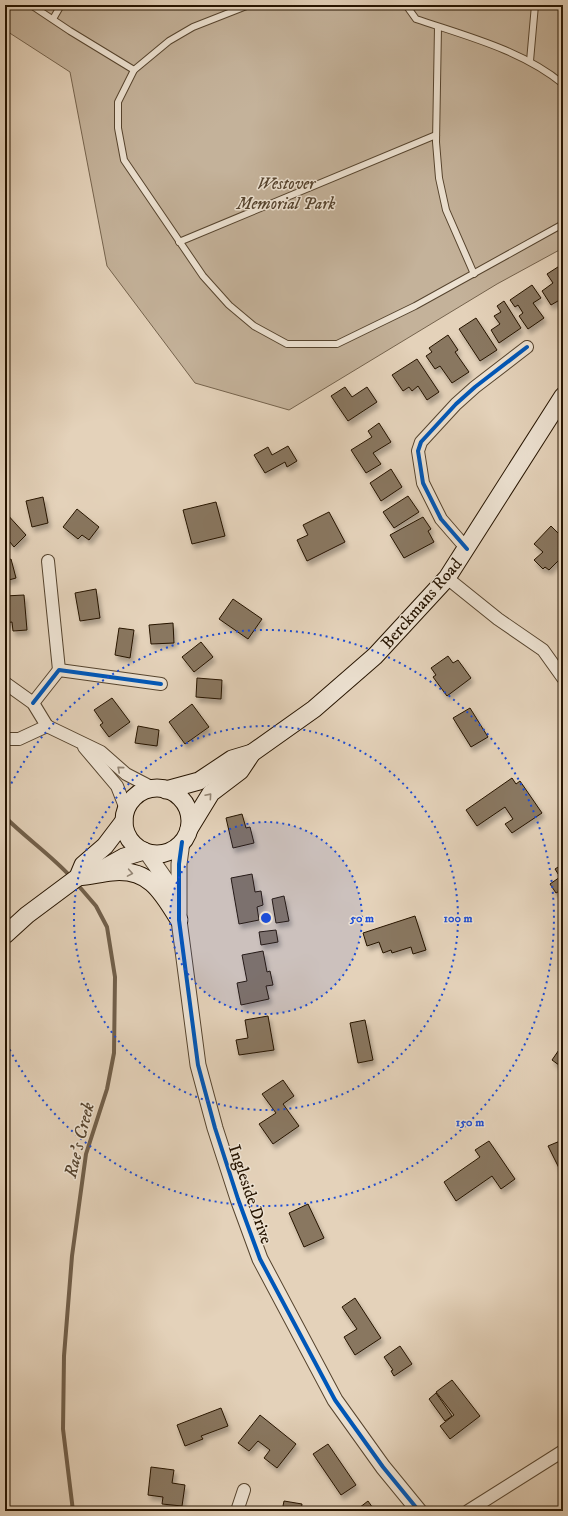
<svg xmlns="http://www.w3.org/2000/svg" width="568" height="1516" font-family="'IM FELL DW Pica',serif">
<defs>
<filter id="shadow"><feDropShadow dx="2.5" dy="4.5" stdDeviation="2" flood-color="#0004"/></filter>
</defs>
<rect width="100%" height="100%" fill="#e4d2ba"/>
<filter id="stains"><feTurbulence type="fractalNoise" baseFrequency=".005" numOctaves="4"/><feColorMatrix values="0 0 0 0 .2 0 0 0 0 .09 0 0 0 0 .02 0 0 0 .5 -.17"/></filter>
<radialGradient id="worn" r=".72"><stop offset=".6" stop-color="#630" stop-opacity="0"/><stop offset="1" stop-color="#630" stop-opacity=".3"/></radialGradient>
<polygon fill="#c4b29a" stroke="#75634d" points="5,5 563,5 563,248 497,284 289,410 195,383 107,266 70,72 5,30"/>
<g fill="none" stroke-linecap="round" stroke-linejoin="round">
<g stroke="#715f4a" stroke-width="4">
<path d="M5,817C26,838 51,855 71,877"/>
<polyline points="73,1511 63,1429 64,1356 72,1256 86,1154 107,1089 114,1053 115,977 107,927 96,906 77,884"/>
</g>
</g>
<g fill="#897761" stroke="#261400" filter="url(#shadow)">
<polygon points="561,265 563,268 563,298 551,305 542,291 553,283 547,274"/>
<polygon points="532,285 541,298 533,303 544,318 528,329 519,316 523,313 518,305 515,307 510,300"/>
<polygon points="504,301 521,328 499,343 491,330 500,324 494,316 501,312 497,306"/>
<polygon points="476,318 497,350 480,361 459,329"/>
<polygon points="448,335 458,350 455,352 469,372 452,383 440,366 435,369 426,356 432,352 429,348"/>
<polygon points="417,359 439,392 427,400 418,386 412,391 409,387 403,391 392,375"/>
<polygon points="345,387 352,397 367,387 377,402 348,421 331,396"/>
<polygon points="379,423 391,442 373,453 381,464 366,473 351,450 372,437 368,431"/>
<polygon points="288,446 297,461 287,467 285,462 265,473 254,455 268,447 272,455"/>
<polygon points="391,469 402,487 381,501 370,483"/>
<polygon points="408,496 419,512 394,528 383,512"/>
<polygon points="43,497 48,523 32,527 26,501"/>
<polygon points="216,502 225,536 192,544 183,510"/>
<polygon points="77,509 99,527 89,540 82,535 78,539 63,527"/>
<polygon points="5,512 26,535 14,547 5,536"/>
<polygon points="329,512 345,542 307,561 297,540 308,535 303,525"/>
<polygon points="423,517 431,529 428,531 434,542 404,558 390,535"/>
<polygon points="551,526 563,538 563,556 549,570 545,567 543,569 534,560 543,552 534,544"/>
<polygon points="11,559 16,578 5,581 5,561"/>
<polygon points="96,589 100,618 80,621 75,593"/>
<polygon points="24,595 27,630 13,631 12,622 5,623 5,596"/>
<polygon points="233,599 262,619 248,639 219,619"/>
<polygon points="173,623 174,643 151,644 149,625"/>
<polygon points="119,628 134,630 130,658 115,655"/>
<polygon points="201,642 213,657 194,672 182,657"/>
<polygon points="448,656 453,663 458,660 471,678 447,696 433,677 436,675 431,668"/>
<polygon points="197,678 222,680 221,699 196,697"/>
<polygon points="112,698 130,722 109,737 100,725 103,723 94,710"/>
<polygon points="192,704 209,727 185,744 169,722"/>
<polygon points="470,708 488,737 471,747 453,718"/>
<polygon points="138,726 159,730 157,746 135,743"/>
<polygon points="512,778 516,784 520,781 542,813 512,833 505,824 513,819 505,807 477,826 466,810"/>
<polygon points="242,814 246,828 250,827 254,843 233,848 226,818"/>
<polygon points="563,864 563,889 556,893 550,884 560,877 555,869"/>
<polygon points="252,874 255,892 261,891 263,905 257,907 259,920 239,924 231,878"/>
<polygon points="284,896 289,921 276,923 272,899"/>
<polygon points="415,916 426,950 413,954 411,947 392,953 391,950 383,953 379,942 367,946 363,933"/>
<polygon points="276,930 278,942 261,945 259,932"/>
<polygon points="263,951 267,972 270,971 273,985 266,986 269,999 241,1005 237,983 247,981 242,955"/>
<polygon points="268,1016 274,1050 239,1055 236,1040 248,1038 245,1020"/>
<polygon points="365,1020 373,1060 358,1063 350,1023"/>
<polygon points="563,1044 563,1068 552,1060"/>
<polygon points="283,1080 294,1096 283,1104 299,1126 273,1144 259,1124 276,1113 262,1094"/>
<polygon points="489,1141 515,1179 501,1189 492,1176 456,1201 444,1182 480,1157 475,1150"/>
<polygon points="560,1141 563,1147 563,1165 559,1168 548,1146"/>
<polygon points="308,1204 324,1238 304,1247 289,1213"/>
<polygon points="355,1298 381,1338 355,1355 344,1337 357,1329 342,1307"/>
<polygon points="400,1346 412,1364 394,1376 391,1371 393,1370 384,1357"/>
<polygon points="452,1380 480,1416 450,1439 440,1426 454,1415 436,1392"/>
<polygon points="436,1393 452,1416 445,1421 429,1399"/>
<polygon points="221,1408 228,1426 201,1436 203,1439 185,1446 177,1425"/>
<polygon points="260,1415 296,1444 277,1468 264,1458 270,1450 258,1441 249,1451 238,1443"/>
<polygon points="328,1444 356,1485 341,1495 313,1454"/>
<polygon points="151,1467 174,1470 172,1483 185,1485 182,1506 162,1504 163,1497 148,1495"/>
<polygon points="284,1501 302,1504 301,1511 282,1511"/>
<polygon points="368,1501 375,1511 355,1511"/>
</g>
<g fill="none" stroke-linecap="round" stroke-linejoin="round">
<defs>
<g id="service">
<polyline points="31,5 70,31 134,70"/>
<polyline points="249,5 193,27 169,41 134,70 118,102 118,128 124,160 203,276 229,305 254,326 287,344 337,344 415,306 563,224"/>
<path d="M406,5L416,19C466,36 522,50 563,84"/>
<polyline points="53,19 61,5"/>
<polyline points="438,27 436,142 439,178 446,210 474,274"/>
<polyline points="530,61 535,5"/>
<polyline points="179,242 436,135"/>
</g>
<g id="minor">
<polyline points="467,549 441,519 423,483 418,451 421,442 456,404 475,387 527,347"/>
<polyline points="48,561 59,670"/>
<polyline points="447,578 498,619 543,650 563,678"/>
<polyline points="5,683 33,703 47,726"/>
<polyline points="33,703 59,670 161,684"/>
<polyline points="47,726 101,752 126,774 153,788"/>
<polyline points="5,739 19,739 47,726"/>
<polyline points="84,747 117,786 126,809"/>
<polyline points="237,1511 244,1490"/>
<polyline points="468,1511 563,1451"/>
</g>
<g id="tertiary">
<polyline points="182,842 179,864 179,920 198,1065 215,1128 238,1199 260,1259 335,1400 383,1467 419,1511"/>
<polyline points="147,853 168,883 174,901"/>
</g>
<g id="secondary">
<circle cx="157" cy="821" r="33"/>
<polyline points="166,790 199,781 232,759 252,753"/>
<polyline points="189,829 211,793 240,771 252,753 314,709 375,656 447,578 563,396"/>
<polyline points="97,872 124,857 144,851"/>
<path d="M78,877C90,876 101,873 112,872C149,868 162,892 179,920"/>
<polyline points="5,935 27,915 78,877 83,865 105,846 124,821"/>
</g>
</defs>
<use href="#service" stroke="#56442e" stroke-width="8"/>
<use href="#minor" stroke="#56442e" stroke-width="14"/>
<use href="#tertiary" stroke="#56442e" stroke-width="17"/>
<use href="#secondary" stroke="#261400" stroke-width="19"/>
<use href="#service" stroke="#ede2d2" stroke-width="6"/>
<use href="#minor" stroke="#ede2d2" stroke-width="12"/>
<use href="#tertiary" stroke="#ede2d2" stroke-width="15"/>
<use href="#secondary" stroke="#ede2d2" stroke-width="17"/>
<defs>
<g id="cycleway">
<polyline points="467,549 441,519 423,483 418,451 421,442 456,404 475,387 527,347"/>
<polyline points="33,703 59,670 161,684"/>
<polyline points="182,842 179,864 179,920 198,1065 215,1128 238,1199 260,1259 335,1400 383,1467 419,1511"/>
</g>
</defs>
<use href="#cycleway" stroke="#ede2d2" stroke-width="6"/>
<use href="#cycleway" stroke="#0057b8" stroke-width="4"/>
</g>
<defs><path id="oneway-chevron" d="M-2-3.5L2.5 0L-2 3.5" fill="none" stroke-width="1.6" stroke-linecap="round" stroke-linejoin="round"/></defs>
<g stroke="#938574">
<use href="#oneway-chevron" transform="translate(120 769) rotate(-140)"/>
<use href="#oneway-chevron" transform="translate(209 796) rotate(-49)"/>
<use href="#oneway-chevron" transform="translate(130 873) rotate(10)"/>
</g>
<circle cx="266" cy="918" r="96" fill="#1d4ed8" fill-opacity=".12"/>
<g fill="none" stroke="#1d4ed8" stroke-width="2" stroke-dasharray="2 4">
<circle cx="266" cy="918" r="96"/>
<circle cx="266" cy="918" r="192"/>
<path d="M6 794A288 288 0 1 1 6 1042"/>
</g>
<g text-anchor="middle" stroke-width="3" stroke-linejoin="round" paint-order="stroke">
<g font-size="17" font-style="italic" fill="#55432e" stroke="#ede2d2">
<text x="286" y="189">Westover<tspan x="286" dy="20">Memorial Park</tspan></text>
</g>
<g font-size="17" fill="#261400" stroke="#ede2d2">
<text transform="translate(421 603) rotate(-49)" y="6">Berckmans Road</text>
<text transform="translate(251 1194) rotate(71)" y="6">Ingleside Drive</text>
</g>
<g font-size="18" font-style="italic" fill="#584631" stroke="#ede2d2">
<text transform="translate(79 1140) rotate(-76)" y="6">Rae's Creek</text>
</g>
</g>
<circle cx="266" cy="918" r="6" fill="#1d4ed8" stroke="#ede2d2" stroke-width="2"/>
<g font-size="12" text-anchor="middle" font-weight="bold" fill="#1d4ed8" stroke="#ede2d2" stroke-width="3" stroke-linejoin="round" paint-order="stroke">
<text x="362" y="922">50 m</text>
<text x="458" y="922">100 m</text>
<text x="470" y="1126">150 m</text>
</g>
<rect width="568" height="1516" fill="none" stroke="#e4d2ba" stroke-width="20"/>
<rect x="6" y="6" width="556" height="1504" fill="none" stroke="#261400" stroke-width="2"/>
<rect x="10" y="10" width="548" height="1496" fill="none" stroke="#261400"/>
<rect width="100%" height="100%" filter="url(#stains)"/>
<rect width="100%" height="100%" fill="url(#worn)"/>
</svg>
